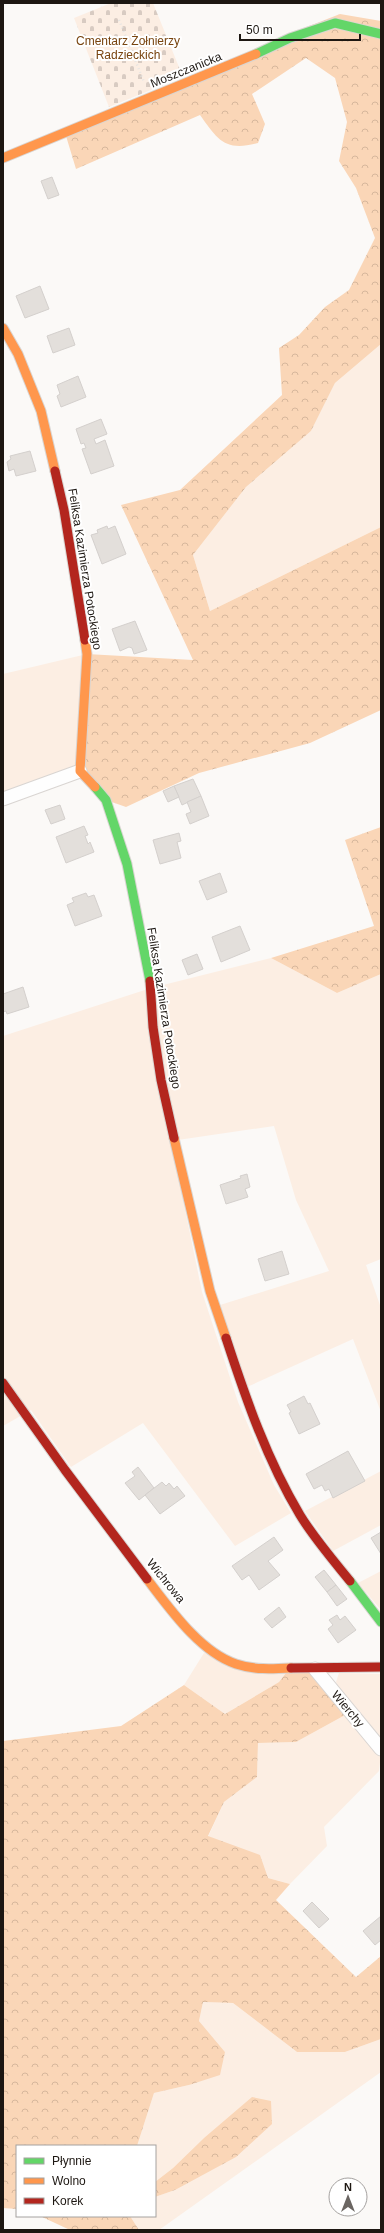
<svg xmlns="http://www.w3.org/2000/svg" width="384" height="2233" font-family="Arial,sans-serif">
<defs>
<pattern id="forest-crowns" width="20" height="18" patternUnits="userSpaceOnUse"><rect width="20" height="18" fill="#fad6b7"/><path d="M2 6a3 3 0 1 1 6 0M12 15a3 3 0 1 1 6 0" fill="none" stroke="#d6b79c"/></pattern>
<pattern id="cemetery-stones" width="16" height="16" patternUnits="userSpaceOnUse"><rect width="16" height="16" fill="#fceee3"/><path d="M2 7V4a2 2 0 0 1 4 0v3zM10 15v-3a2 2 0 0 1 4 0v3z" fill="#d8cbc2"/></pattern>
</defs>
<rect width="100%" height="100%" fill="#fbf9f7"/>
<g fill="#fceee3">
<polygon points="381,344 381,527 210,611 193,555 246,487 311,431 335,383"/>
<polygon points="87,654 80,771 3,797 3,674"/>
<polygon points="271,958 337,993 381,974 381,1259 366,1265 381,1308 381,1412 353,1339 247,1387 220,1305 329,1271 296,1200 274,1126 171,1141 202,1292 238,1402 274,1485 291,1513 235,1546 143,1423 71,1467 31,1410 3,1426 3,1036 151,988"/>
<polygon points="381,1471 381,1525 333,1551 305,1511"/>
<polygon points="381,1571 381,1610 358,1583"/>
<polygon points="204,1653 286,1673 279,1682 225,1714 184,1685"/>
<polygon points="339,1673 381,1674 381,1741 340,1691 336,1682"/>
<polygon points="347,1714 381,1754 379,1771 324,1827 327,1846 290,1884 268,1878 208,1837 224,1802 257,1777 258,1743 296,1742"/>
<polygon points="203,2002 233,2003 297,2052 345,2052 381,2039 381,2072 159,2230 139,2230 130,2216 155,2216 155,2197 175,2190 204,2138 173,2168 155,2182 155,2146 137,2146 154,2093 189,2085 225,2052 199,2021"/>
</g>
<g fill="url(#forest-crowns)">
<path d="M340,14L381,21V344L335,383L311,431L246,487L193,555L210,611L381,527V710L310,743L199,773L126,807L106,800L80,771L87,654L193,660L121,505L180,490L282,395L279,348L299,335L325,307L349,290L375,238L356,188L339,161L347,122L335,78L306,58L252,94L265,124L258,143C225,152 218,140 200,115L76,169L66,136L286,35Z"/>
<polygon points="381,827 381,974 337,993 271,958 374,926 345,840"/>
<polygon points="289,1669 315,1669 347,1714 296,1742 258,1743 257,1777 224,1802 208,1836 260,1855 268,1878 290,1884 276,1900 356,1977 381,1956 381,2039 345,2052 297,2052 233,2003 203,2002 199,2021 225,2052 220,2075 189,2085 154,2093 137,2146 17,2146 17,2209 3,2208 3,1741 121,1726 184,1685 225,1714 279,1682"/>
<polygon points="252,2097 271,2101 272,2124 236,2157 175,2190 155,2197 155,2182 173,2168 204,2138"/>
<polygon points="40,2216 130,2216 139,2230 70,2230"/>
</g>
<polygon fill="url(#cemetery-stones)" points="111,3 153,3 183,77 109,107 74,18"/>
<g fill="#e3dfdb" stroke="#d4d0cd">
<polygon points="52,177 59,195 48,199 41,181"/>
<polygon points="40,286 49,309 25,318 16,296"/>
<polygon points="69,328 75,345 53,353 47,336"/>
<polygon points="78,376 86,397 61,407 57,396 60,394 57,385"/>
<polygon points="101,419 107,434 94,439 96,444 105,440 114,466 91,474 82,449 86,448 84,443 81,444 76,429"/>
<polygon points="30,451 36,471 16,476 14,469 9,471 7,462 11,459 10,456"/>
<polygon points="107,526 108,529 115,526 126,554 102,564 91,535 98,533 97,530"/>
<polygon points="135,621 147,650 134,654 132,648 129,647 120,651 112,629"/>
<polygon points="193,779 201,796 182,805 174,786"/>
<polygon points="174,786 179,797 168,802 163,791"/>
<polygon points="201,796 209,816 190,824 186,814 191,812 187,802"/>
<polygon points="60,805 65,819 51,824 45,810"/>
<polygon points="84,826 88,835 85,836 88,844 90,842 94,852 66,863 56,837"/>
<polygon points="179,833 181,841 177,842 181,858 160,864 153,840"/>
<polygon points="220,873 227,892 207,900 199,881"/>
<polygon points="86,893 88,897 94,895 102,916 75,926 67,905 74,902 72,898"/>
<polygon points="240,926 250,950 221,962 212,937"/>
<polygon points="197,954 203,969 188,975 182,960"/>
<polygon points="23,987 29,1007 7,1014 6,1011 3,1012 3,994"/>
<polygon points="247,1174 250,1187 245,1189 248,1197 226,1204 220,1185 241,1178 240,1176"/>
<polygon points="282,1251 289,1274 265,1281 258,1259"/>
<polygon points="304,1396 308,1404 310,1403 320,1424 299,1434 289,1413 291,1412 287,1405"/>
<polygon points="348,1451 365,1481 333,1498 329,1489 325,1491 322,1485 314,1489 306,1474"/>
<polygon points="138,1467 154,1488 139,1500 125,1483 135,1476 132,1472"/>
<polygon points="162,1482 166,1486 169,1483 174,1489 177,1486 185,1496 160,1514 145,1495"/>
<polygon points="381,1532 381,1554 371,1538"/>
<polygon points="274,1537 283,1550 268,1561 280,1575 259,1590 249,1575 242,1580 232,1566"/>
<polygon points="324,1570 336,1585 327,1592 315,1577"/>
<polygon points="336,1585 347,1599 337,1606 327,1592"/>
<polygon points="279,1607 286,1617 272,1628 264,1619"/>
<polygon points="337,1615 340,1620 345,1616 356,1630 338,1643 328,1629 333,1625 329,1620"/>
<polygon points="312,1902 329,1919 319,1928 303,1911"/>
<polygon points="381,1916 381,1940 375,1945 363,1931"/>
</g>
<g fill="none" stroke-linecap="round" stroke-linejoin="round">
<defs>
<g id="street">
<polyline points="3,799 80,771"/>
<polyline points="315,1669 381,1749"/>
</g>
<g id="fast">
<polyline points="256,54 290,38 335,23 381,34"/>
<polyline points="95,787 106,800 127,864 150,981"/>
<polyline points="350,1581 381,1622"/>
</g>
<g id="slow">
<polyline points="3,158 256,54"/>
<polyline points="3,328 18,354 41,411 55,471"/>
<polyline points="85,640 87,654 80,771 95,787"/>
<polyline points="174,1138 210,1291 226,1338"/>
<path d="M147,1579C170,1609 200,1652 236,1664C254,1670 272,1669 291,1668"/>
</g>
<g id="jam">
<polyline points="55,471 64,510 85,640"/>
<polyline points="150,981 153,1027 161,1080 174,1138"/>
<path d="M226,1338C246,1399 267,1460 300,1515C314,1538 333,1560 350,1581"/>
<polyline points="3,1383 65,1470 147,1579"/>
<polyline points="291,1668 381,1667"/>
</g>
</defs>
<use href="#street" stroke="#d9d5d2" stroke-width="15"/>
<use href="#fast" stroke="#d9d5d2" stroke-width="11"/>
<use href="#slow" stroke="#d9d5d2" stroke-width="11"/>
<use href="#jam" stroke="#d9d5d2" stroke-width="11"/>
<polyline stroke="#e6e5e3" stroke-width="2.5" stroke-dasharray="1 3" stroke-linecap="butt" points="119,20 144,82"/>
<use href="#street" stroke="#fefefe" stroke-width="13"/>
<use href="#fast" stroke="#63d668" stroke-width="9"/>
<use href="#slow" stroke="#ff974d" stroke-width="9"/>
<use href="#jam" stroke="#b3261e" stroke-width="9"/>
</g>
<g text-anchor="middle" stroke-width="4" stroke-linejoin="round" paint-order="stroke">
<g font-size="12" fill="#78440f" stroke="#fff">
<text x="128" y="45">Cmentarz Żołnierzy<tspan x="128" dy="14">Radzieckich</tspan></text>
</g>
<g font-size="12" fill="#1d1712" stroke="#fff">
<text transform="translate(186 70) rotate(-22)" y="4">Moszczanicka</text>
<text transform="translate(85 569) rotate(81)" y="4">Feliksa Kazimierza Potockiego</text>
<text transform="translate(164 1008) rotate(81)" y="4">Feliksa Kazimierza Potockiego</text>
<text transform="translate(166 1581) rotate(51)" y="4">Wichrowa</text>
<text transform="translate(348 1709) rotate(50)" y="4">Wierchy</text>
</g>
</g>
<rect width="384" height="2233" fill="none" stroke="#1d1712" stroke-width="8"/>
<rect x="16" y="2145" width="140" height="72" fill="#ffffff" stroke="#a5a2a0"/>
<rect x="24" y="2158" width="20" height="6" fill="#63d668" stroke="#a5a2a0"/>
<text x="52" y="2165" font-size="12" fill="#1d1712">Płynnie</text>
<rect x="24" y="2178" width="20" height="6" fill="#ff974d" stroke="#a5a2a0"/>
<text x="52" y="2185" font-size="12" fill="#1d1712">Wolno</text>
<rect x="24" y="2198" width="20" height="6" fill="#b3261e" stroke="#a5a2a0"/>
<text x="52" y="2205" font-size="12" fill="#1d1712">Korek</text>
<g transform="translate(348 2197)"><circle r="19" fill="#ffffff" stroke="#a5a2a0"/>
<path d="M0-3L7 15L0 10L-7 15Z" fill="#6b6662"/>
<text y="-6" font-size="11" font-weight="bold" text-anchor="middle" fill="#1d1712">N</text>
</g>
<path d="M240 34v6h120v-6" fill="none" stroke="#1d1712" stroke-width="2"/>
<text x="246" y="34" font-size="12" fill="#1d1712" stroke="#ffffff" stroke-width="3" paint-order="stroke">50 m</text>
</svg>
